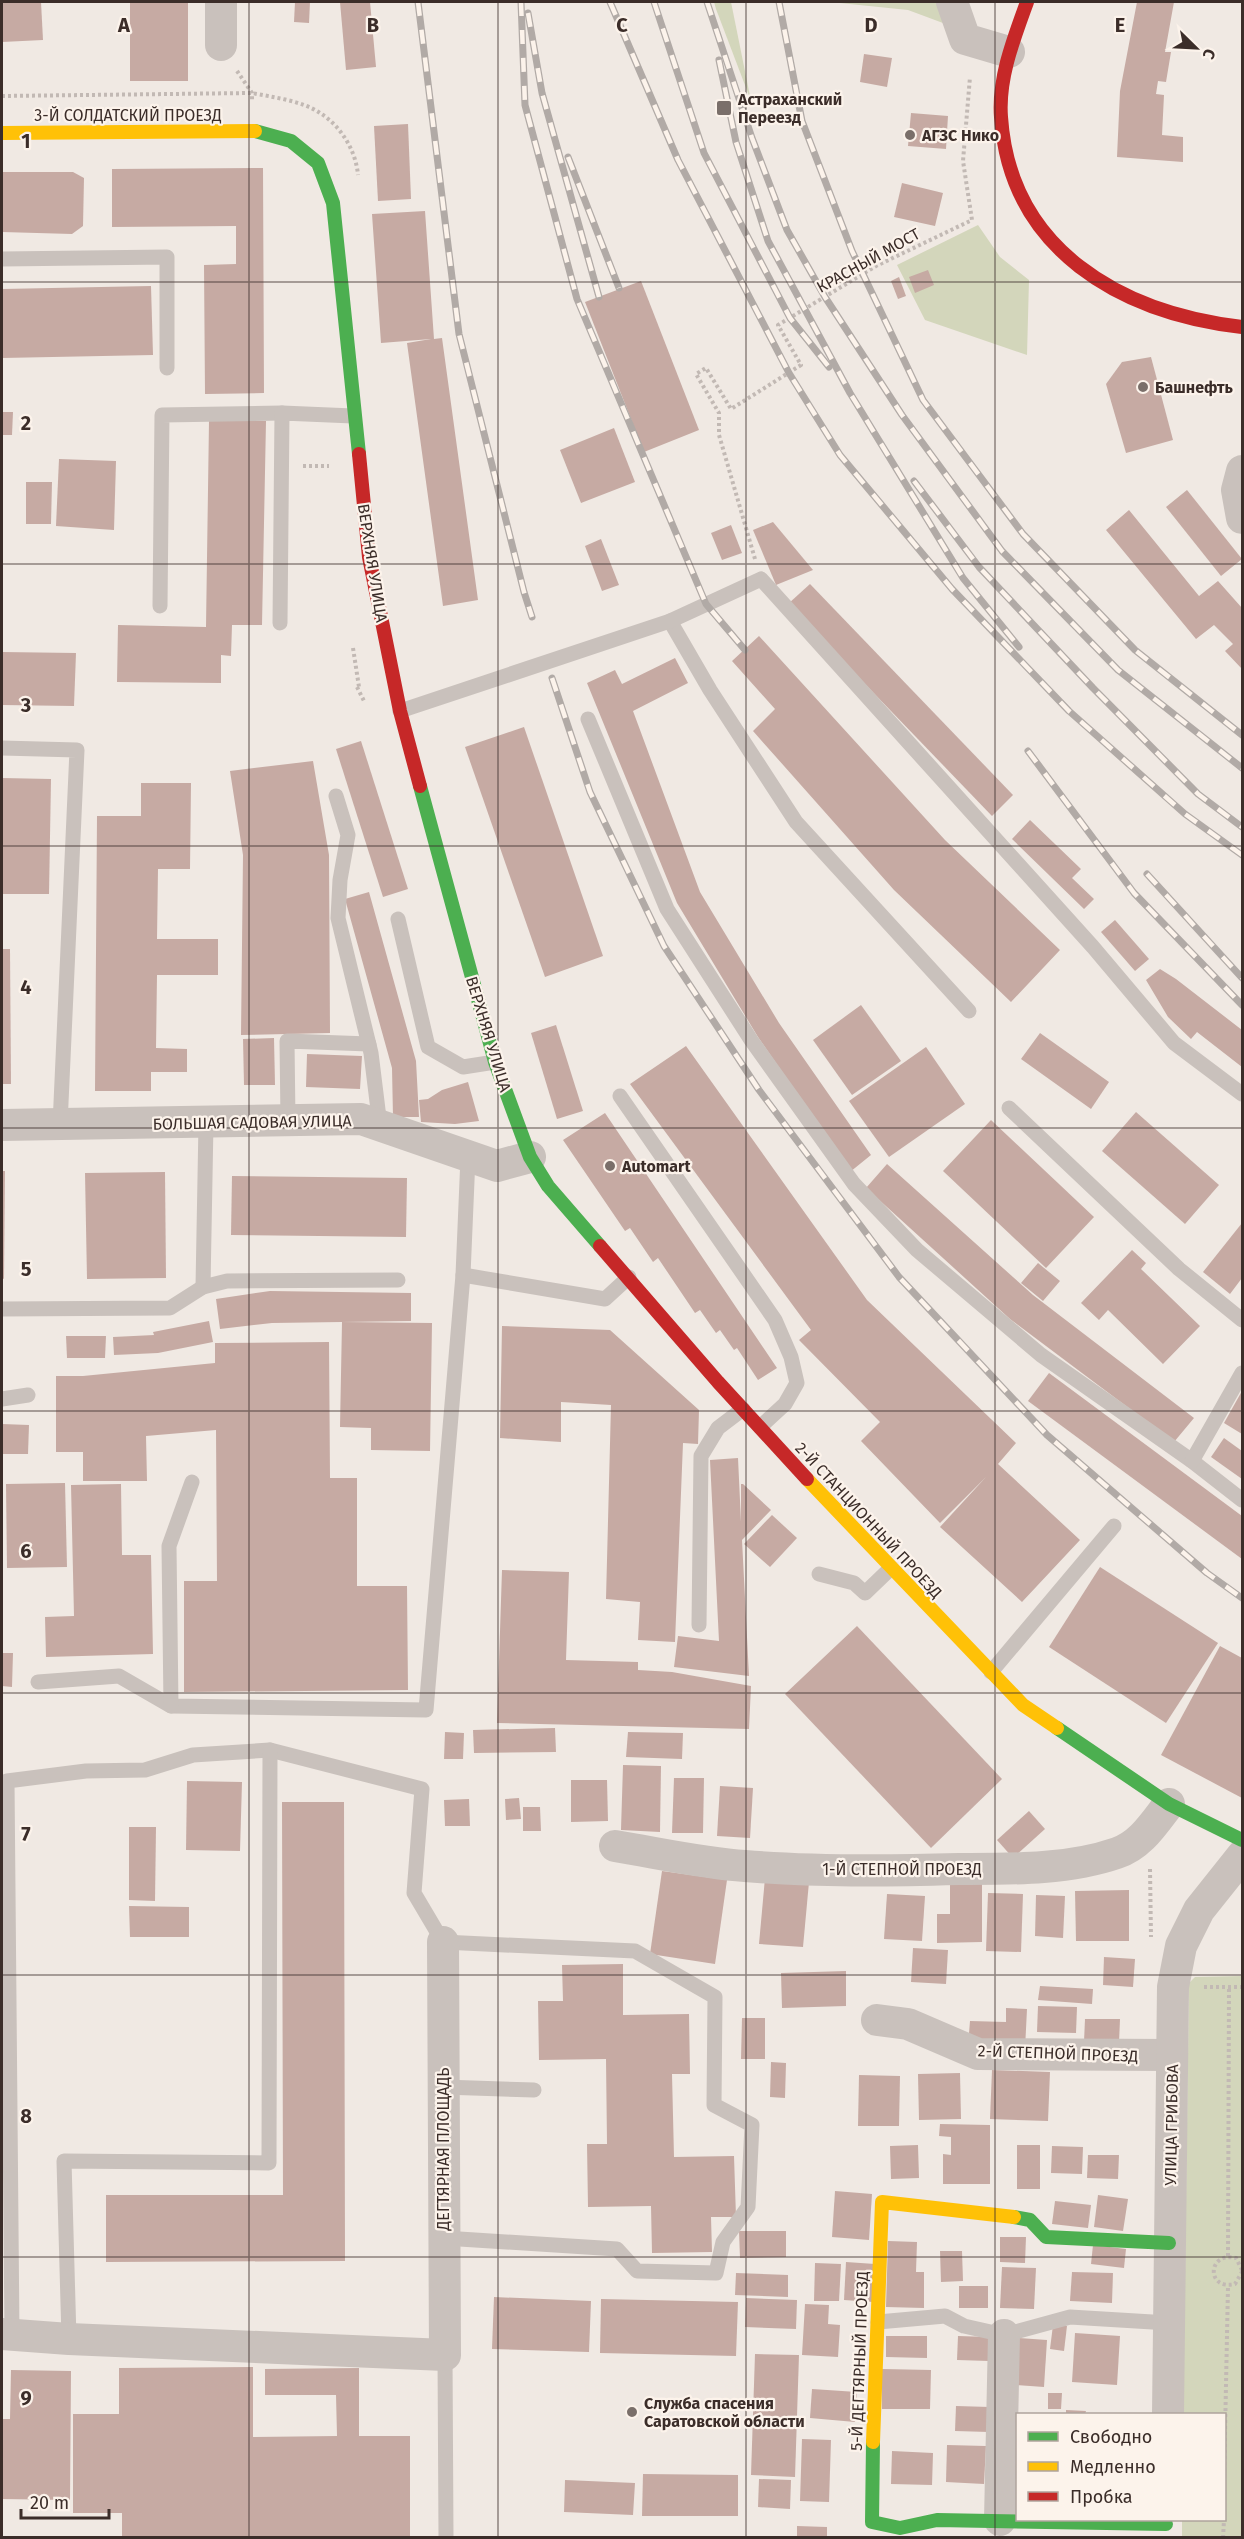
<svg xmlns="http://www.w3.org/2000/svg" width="1244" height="2539" font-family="'Fira Sans',sans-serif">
<rect width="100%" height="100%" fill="#f0e9e3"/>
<g fill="#d3d6bb">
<polygon points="714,2 731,2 751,101 716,9"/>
<polygon points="830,2 943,2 951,26 908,10"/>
<polygon points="978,225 1000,257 1029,280 1027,355 925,320 897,265"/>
<polygon points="1242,1976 1242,2537 1182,2538 1182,2520 1224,2520 1224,2414 1183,2414 1189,1983 1195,1977"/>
</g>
<g fill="#c6aaa3">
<polygon points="2,2 41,2 43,40 2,42"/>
<rect x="130" y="2" width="58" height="79"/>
<polygon points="295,2 310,2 309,23 294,22"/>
<polygon points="340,2 370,2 376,67 346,70"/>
<polygon points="1137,2 1174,2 1165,52 1171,52 1166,82 1158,81 1156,94 1164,95 1162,135 1183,137 1183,162 1117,157 1120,91"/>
<polygon points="864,54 892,58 887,87 860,82"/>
<polygon points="911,113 948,116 946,149 908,146"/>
<polygon points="408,124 411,199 378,201 374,126"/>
<polygon points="263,168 264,393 205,394 204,265 236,264 236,226 112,227 112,169"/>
<polygon points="2,172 73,172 84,178 83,226 72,234 2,232"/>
<polygon points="902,183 943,193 935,226 894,217"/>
<polygon points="425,211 434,339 442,338 478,600 443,606 407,343 431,339 381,343 372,214"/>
<polygon points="928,270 934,285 915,293 909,277"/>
<polygon points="899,277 906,296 898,299 891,281"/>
<polygon points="641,281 699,430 644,452 585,302"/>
<polygon points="151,286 153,355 2,358 2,289"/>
<polygon points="1151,357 1173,440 1126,453 1106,384 1122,362"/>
<polygon points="2,412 13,412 12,435 2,435"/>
<polygon points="209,421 266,421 262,625 232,625 231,656 221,655 221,683 117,682 118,625 206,627"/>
<polygon points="614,428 635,482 581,503 560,450"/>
<polygon points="59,459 116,461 114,530 56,526"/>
<polygon points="26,482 52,482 51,524 26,524"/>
<polygon points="1187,490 1242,559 1221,576 1166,507"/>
<polygon points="1129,510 1199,596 1218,581 1242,608 1242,669 1225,651 1233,644 1214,625 1196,639 1106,530"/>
<polygon points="773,522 813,570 776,585 753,530"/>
<polygon points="731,525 742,553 722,560 711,533"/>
<polygon points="601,539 619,585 602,591 585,546"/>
<polygon points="810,584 1013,795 992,816 788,604"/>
<polygon points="759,636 945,840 1060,950 1011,1002 894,890 753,731 775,709 732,661"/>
<polygon points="2,652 76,653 74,706 2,705"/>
<polygon points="675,658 688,683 633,711 700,892 779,1023 871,1155 850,1172 758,1037 677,903 587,683 615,670 622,684"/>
<polygon points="524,727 603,956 545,977 465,747"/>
<polygon points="361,741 408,889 383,897 336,749"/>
<polygon points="313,761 329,855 330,1033 241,1035 243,855 230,771"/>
<polygon points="2,778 51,779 49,894 2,894"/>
<polygon points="141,783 191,783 190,869 158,869 157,939 218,939 218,975 157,975 156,1048 187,1049 187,1072 151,1072 151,1091 95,1091 97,816 141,816"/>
<polygon points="1030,820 1081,869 1072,878 1094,899 1084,909 1012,839"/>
<polygon points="369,892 416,1061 419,1117 393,1117 392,1068 345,899"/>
<polygon points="1115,920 1149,959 1135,971 1101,932"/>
<polygon points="2,949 10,949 11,1084 2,1084"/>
<polygon points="1160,969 1176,979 1242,1030 1242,1067 1197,1032 1191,1039 1168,1017 1146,980"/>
<polygon points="861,1005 901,1061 852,1095 813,1040"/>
<polygon points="556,1025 583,1111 557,1119 531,1033"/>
<polygon points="1040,1033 1109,1082 1091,1109 1021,1059"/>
<polygon points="274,1038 275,1085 244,1085 243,1039"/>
<polygon points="686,1046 867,1300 1016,1443 998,1464 1080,1540 1022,1602 940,1527 986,1477 940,1523 861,1441 880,1422 799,1340 811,1330 630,1084"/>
<polygon points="926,1047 965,1104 889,1157 849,1101"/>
<polygon points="307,1054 362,1056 360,1089 306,1087"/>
<polygon points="468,1082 479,1121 455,1124 421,1122 419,1100 428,1099 442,1090"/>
<polygon points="1136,1112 1219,1185 1185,1224 1102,1151"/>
<polygon points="605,1113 777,1368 758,1380 737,1348 734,1350 720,1330 716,1333 700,1310 695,1313 658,1258 653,1262 630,1228 625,1231 563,1140"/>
<polygon points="991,1120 1094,1217 1046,1268 943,1171"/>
<polygon points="887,1164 1033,1295 1194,1418 1174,1442 1010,1319 866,1188"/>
<polygon points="2,1171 5,1171 4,1279 2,1278"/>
<polygon points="165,1172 166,1278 87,1279 85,1173"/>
<polygon points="232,1176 407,1178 406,1237 231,1235"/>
<polygon points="1242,1223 1242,1278 1230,1294 1203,1272"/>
<polygon points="1132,1250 1146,1263 1141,1269 1200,1326 1163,1364 1108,1310 1099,1320 1081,1303"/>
<polygon points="1038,1263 1060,1281 1043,1301 1021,1283"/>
<polygon points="270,1291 411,1293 411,1321 272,1323 220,1329 216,1299"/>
<polygon points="209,1321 213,1342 158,1353 114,1355 113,1337 154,1335 153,1332"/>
<polygon points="342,1322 432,1323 430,1451 371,1450 371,1428 340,1427"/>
<polygon points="502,1326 610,1330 699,1410 698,1444 683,1443 675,1642 638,1640 640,1602 606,1599 611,1405 561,1402 561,1442 500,1438"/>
<polygon points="66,1336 106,1336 105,1358 67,1358"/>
<polygon points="329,1342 330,1478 357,1478 357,1586 407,1586 408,1690 184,1692 184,1581 217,1581 216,1430 146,1436 147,1481 83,1481 83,1452 56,1452 56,1376 83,1376 215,1363 215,1343"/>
<polygon points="1049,1373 1242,1516 1242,1559 1028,1401"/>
<polygon points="1242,1391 1242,1434 1224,1423"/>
<polygon points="2,1424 29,1425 28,1454 2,1454"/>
<polygon points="1224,1438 1242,1451 1242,1479 1211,1457"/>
<polygon points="738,1458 741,1522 741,1484 743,1484 771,1510 742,1540 749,1676 674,1667 678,1636 719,1641 710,1460"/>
<polygon points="65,1483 67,1567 7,1568 6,1484"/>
<polygon points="121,1484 122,1555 151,1555 153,1654 46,1657 45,1617 74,1616 71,1485"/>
<polygon points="772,1515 797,1538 770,1567 744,1544"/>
<polygon points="1100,1567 1218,1643 1166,1723 1049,1647"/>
<polygon points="502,1570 569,1572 566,1660 638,1662 638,1670 672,1672 751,1686 749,1729 497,1723"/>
<polygon points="857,1626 1002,1779 931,1848 785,1694"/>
<polygon points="1220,1646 1242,1658 1242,1798 1161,1755"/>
<polygon points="2,1653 13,1653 12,1687 2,1686"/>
<polygon points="555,1728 556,1752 474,1753 473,1730"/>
<polygon points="445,1732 464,1733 463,1759 444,1759"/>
<polygon points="628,1732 683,1733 682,1759 626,1757"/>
<polygon points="623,1765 661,1766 660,1832 621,1830"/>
<polygon points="674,1778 704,1778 703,1833 672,1833"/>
<polygon points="571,1780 607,1780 608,1821 571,1822"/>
<polygon points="187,1781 242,1782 240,1851 186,1850"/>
<polygon points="720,1786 753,1788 750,1838 717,1836"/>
<polygon points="519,1798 521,1819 506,1820 505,1799"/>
<polygon points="469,1799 470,1826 445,1826 444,1800"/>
<polygon points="282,1802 344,1802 345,2261 106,2262 106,2195 283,2195"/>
<polygon points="523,1807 540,1807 541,1831 523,1831"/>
<polygon points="1029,1811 1045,1829 1013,1858 997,1840"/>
<polygon points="129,1827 156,1827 155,1901 129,1900"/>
<polygon points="662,1871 727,1880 715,1964 650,1954"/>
<polygon points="765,1878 809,1882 803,1947 759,1944"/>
<polygon points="950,1880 982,1880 982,1942 937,1943 937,1914 950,1914"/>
<polygon points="1129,1890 1129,1941 1076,1941 1075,1891"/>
<polygon points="988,1893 1023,1894 1021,1952 986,1951"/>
<polygon points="887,1894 925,1896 922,1941 884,1939"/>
<polygon points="1036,1895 1065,1896 1063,1938 1035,1936"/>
<polygon points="129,1906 189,1907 189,1937 130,1937"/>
<polygon points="913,1948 948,1950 946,1984 911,1982"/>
<polygon points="1104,1957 1135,1959 1133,1987 1103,1985"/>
<polygon points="623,1964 623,2015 689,2014 690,2074 672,2074 674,2157 734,2156 736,2217 711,2217 712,2252 652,2253 651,2206 588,2207 587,2144 607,2144 606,2059 539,2060 538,2001 563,2001 562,1965"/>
<polygon points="846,1971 846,2006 782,2008 781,1973"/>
<polygon points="1040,1986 1093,1989 1092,2004 1038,2000"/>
<polygon points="1038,2006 1077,2007 1076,2033 1037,2032"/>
<polygon points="1006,2008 1027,2009 1025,2049 968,2046 970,2021 1006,2022"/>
<polygon points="742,2018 765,2018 765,2059 741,2059"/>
<polygon points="1085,2019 1120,2019 1119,2043 1084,2042"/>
<polygon points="771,2062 786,2063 785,2098 770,2097"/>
<polygon points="992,2070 1050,2072 1048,2121 990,2119"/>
<polygon points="960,2073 961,2119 919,2120 918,2074"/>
<polygon points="859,2075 900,2076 899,2126 858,2126"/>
<polygon points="940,2124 990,2125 990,2184 943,2184 943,2154 951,2155 951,2137 939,2136"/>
<polygon points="918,2145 919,2178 891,2179 890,2146"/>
<rect x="1017" y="2145" width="23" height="44"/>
<polygon points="1052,2146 1083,2147 1082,2174 1051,2173"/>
<polygon points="1088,2155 1119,2155 1118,2179 1087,2178"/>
<polygon points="835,2191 872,2194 869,2240 832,2237"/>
<polygon points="1098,2195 1128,2199 1123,2231 1094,2227"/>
<polygon points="1055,2201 1091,2205 1088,2228 1052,2224"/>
<polygon points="739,2231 786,2231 786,2257 740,2258"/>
<polygon points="1000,2237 1026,2237 1025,2263 1000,2262"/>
<polygon points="888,2241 917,2242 916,2272 924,2272 924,2308 886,2307"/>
<polygon points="1093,2245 1126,2249 1124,2268 1091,2264"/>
<polygon points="940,2251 962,2251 963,2281 941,2282"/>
<polygon points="846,2262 875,2264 873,2302 844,2300"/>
<polygon points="815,2263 841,2264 839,2301 814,2301"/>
<polygon points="1002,2267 1036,2268 1034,2309 1000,2308"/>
<polygon points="1072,2272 1113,2273 1112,2303 1070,2301"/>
<polygon points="736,2273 788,2275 788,2297 735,2295"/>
<rect x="959" y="2286" width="29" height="22"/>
<polygon points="494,2297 591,2301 589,2352 492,2349"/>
<polygon points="746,2298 797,2300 796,2329 745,2327"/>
<polygon points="601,2299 738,2302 736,2356 600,2353"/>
<polygon points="805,2304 829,2305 828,2324 840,2325 838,2357 802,2355"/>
<polygon points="1053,2325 1067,2326 1064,2351 1050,2349"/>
<polygon points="1075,2333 1120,2336 1117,2385 1072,2382"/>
<polygon points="886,2336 927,2336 927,2358 886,2357"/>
<polygon points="958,2336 989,2337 989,2361 957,2360"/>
<polygon points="1019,2338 1047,2340 1044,2387 1016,2385"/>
<polygon points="755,2354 799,2355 795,2477 751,2475"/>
<polygon points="253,2367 253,2437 337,2436 336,2395 265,2395 265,2369 359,2368 359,2436 410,2436 410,2538 122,2538 122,2513 73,2513 73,2414 119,2414 119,2368"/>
<polygon points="882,2369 931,2370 930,2409 882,2409"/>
<polygon points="11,2370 71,2371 70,2500 2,2499 2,2419 10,2419"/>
<polygon points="812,2389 857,2392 855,2422 810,2418"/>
<polygon points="1048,2393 1062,2393 1061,2409 1048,2409"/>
<polygon points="956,2406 990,2407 989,2432 955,2431"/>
<polygon points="1066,2410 1086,2411 1085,2414 1066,2414"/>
<polygon points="802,2439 831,2440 829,2502 800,2501"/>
<polygon points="947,2445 986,2446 984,2484 946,2482"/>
<polygon points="892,2451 933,2453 932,2485 891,2484"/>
<polygon points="643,2474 738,2475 738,2516 642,2516"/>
<polygon points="759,2479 791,2480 790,2509 758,2507"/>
<polygon points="565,2480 635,2483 633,2515 564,2512"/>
<polygon points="797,2526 827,2527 827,2538 797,2538"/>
</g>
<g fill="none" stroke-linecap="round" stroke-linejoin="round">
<g stroke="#c2b9b4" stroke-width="4" stroke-dasharray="3 3" stroke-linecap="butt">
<polyline points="237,71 252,93 252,101"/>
<path d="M2,96L252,93C272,97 303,101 320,113C341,126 356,151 358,175"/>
<polyline points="303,466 329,466"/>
<polyline points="755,559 719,435 719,413 696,374 706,368 731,409 801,365 778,325 876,266 972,220 963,161 970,77"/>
<polyline points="353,648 359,687"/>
<polyline points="357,687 364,701"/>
<polyline points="1150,1869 1151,1937"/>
<polyline points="1204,1987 1242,1987"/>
<polyline points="1228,2256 1229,1987"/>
<path d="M1242,2270L1236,2258C1207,2251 1206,2291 1235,2284L1242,2272"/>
<polyline points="1224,2483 1228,2286"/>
<polyline points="1223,2538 1224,2520"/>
</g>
<g stroke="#c9c1bc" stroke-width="15">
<polyline points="2,259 167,257 167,368"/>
<polyline points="160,606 162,415 282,413"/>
<polyline points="670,621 710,690 796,822 969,1011"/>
<polyline points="280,623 282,413 353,416"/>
<polyline points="400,711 670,621 761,579 1093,947 1174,1043 1242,1094"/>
<polyline points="588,719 667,909 751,1040 854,1184 917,1250 1041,1355 1192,1461 1242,1500"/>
<polyline points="2,748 77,750 60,1125"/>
<polyline points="336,796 348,835 340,880 338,918 371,1053 380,1126"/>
<polyline points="398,919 428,1047 463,1067 495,1062"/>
<polyline points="620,1096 775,1320 791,1357 797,1383 785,1404 760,1427"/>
<polyline points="1009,1108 1179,1269 1242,1320"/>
<polyline points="288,1121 287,1041 369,1044"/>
<polyline points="463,1275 605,1299 629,1277"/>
<polyline points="203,1287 206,1123"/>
<polyline points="2,1309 170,1308 203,1287 227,1281 398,1280"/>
<polyline points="2,1399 28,1395"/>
<polyline points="1192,1461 1242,1373"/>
<polyline points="819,1574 854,1583 865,1593 891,1568"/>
<polyline points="699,1625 701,1456 718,1428 743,1409"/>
<polyline points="991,1672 1114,1526"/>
<polyline points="38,1682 119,1676 171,1706 426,1710 463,1275 468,1157"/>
<polyline points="171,1706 169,1546 192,1482"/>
<polyline points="443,2087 534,2090"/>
<polyline points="878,2322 945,2316 964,2326 1004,2335 1070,2317 1169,2323"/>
<polyline points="12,2336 7,1781 86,1771 145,1770 193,1755 270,1750 422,1789 414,1893 443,1942 635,1951 715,1997 714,2105 752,2125 748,2207 723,2242 716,2273 637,2271 617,2249 444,2238"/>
<polyline points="69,2339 64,2161 269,2163 270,1750"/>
<polyline points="445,2355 446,2538"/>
</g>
<g stroke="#c9c1bc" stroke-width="32">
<polyline points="221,2 221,45"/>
<polyline points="952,2 965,39 1009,52"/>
<polyline points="1242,471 1237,490 1242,518"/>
<polyline points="2,1125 361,1119 497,1166 530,1157"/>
<path d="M615,1846C658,1853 702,1863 745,1866C816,1872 888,1871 959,1869C1011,1869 1068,1870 1117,1853C1141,1845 1154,1823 1169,1804"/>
<polyline points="877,2020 908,2024 978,2054 1172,2055"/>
<polyline points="2,2334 69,2339 445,2355 443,1942"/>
<polyline points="1168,2414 1173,1987 1181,1946 1199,1910 1242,1856"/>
<polyline points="1000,2520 1004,2335"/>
</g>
<g stroke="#4caf50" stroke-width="14">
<polyline points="255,131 291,141 318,163 333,203 359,454"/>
<polyline points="420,786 495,1062 530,1157 548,1186 600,1246"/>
<polyline points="1057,1728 1169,1804 1242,1840"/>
<polyline points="1014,2217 1030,2220 1046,2237 1169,2243"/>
<polyline points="873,2442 872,2522 900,2528 937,2520 1166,2524"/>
</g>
<g stroke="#ffc107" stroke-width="14">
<polyline points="2,133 255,131"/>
<polyline points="807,1479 1023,1705 1057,1728"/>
<polyline points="873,2442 882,2202 1014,2217"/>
</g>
<g stroke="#c62828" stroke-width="14">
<path d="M1027,2C1014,38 998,78 1001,117C1010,250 1121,313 1242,327"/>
<polyline points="359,454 369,557 400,711 420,786"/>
<polyline points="600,1246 718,1382 807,1479"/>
</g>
<defs>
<g id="rail">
<polyline points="418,2 459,334 524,592 532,617"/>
<polyline points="521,2 525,105 577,299 706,604 745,650"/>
<polyline points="610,2 678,160 789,373 840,455 952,589 1069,711 1185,814 1242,855"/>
<polyline points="654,2 704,153 790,318 829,367"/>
<polyline points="707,2 752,138 787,230 825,297 902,415 1002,551 1118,670 1242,768"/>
<polyline points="779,2 802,121 852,251 923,400 1023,534 1135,650 1242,735"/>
<polyline points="528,13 542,93 599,297"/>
<polyline points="719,60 736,142 768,241 850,393 963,578 1019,647"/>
<polyline points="568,157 619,288"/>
<polyline points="914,481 979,567 1093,688 1198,794 1242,827"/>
<polyline points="552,678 590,792 664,946 759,1090 899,1277 1047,1435 1207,1573 1242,1598"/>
<polyline points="1028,751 1134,893 1242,1005"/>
<polyline points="1147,874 1242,978"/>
</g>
</defs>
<use href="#rail" stroke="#b1aaa6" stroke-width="7"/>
<use href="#rail" stroke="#fcf3eb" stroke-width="4.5" stroke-dasharray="14" stroke-linecap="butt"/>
</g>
<path fill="none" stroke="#3b2d29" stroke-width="1.5" stroke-opacity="0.55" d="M249,2V2538M498,2V2538M746,2V2538M995,2V2538M2,282H1242M2,564H1242M2,846H1242M2,1128H1242M2,1411H1242M2,1693H1242M2,1975H1242M2,2257H1242"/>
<g fill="#7a6f6a" stroke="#fcf3eb" stroke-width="2">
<rect x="716" y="100" width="16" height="16" rx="3"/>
<circle cx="910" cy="135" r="6"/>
<circle cx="1143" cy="387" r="6"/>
<circle cx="610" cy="1166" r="6"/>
<circle cx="632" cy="2412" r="6"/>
</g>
<g text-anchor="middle" stroke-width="4.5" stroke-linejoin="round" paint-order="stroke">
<g font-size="16" font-weight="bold" fill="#3b2d29" stroke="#fcf3eb" text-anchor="start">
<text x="738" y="105">Астраханский<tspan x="738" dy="18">Переезд</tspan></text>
<text x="922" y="141">АГЗС Нико</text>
<text x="1155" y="393">Башнефть</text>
<text x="622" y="1172">Automart</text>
<text x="644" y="2409">Служба спасения<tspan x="644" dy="18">Саратовской области</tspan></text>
</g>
<g font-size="16" fill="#3b2d29" stroke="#fcf3eb">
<text x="128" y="121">3-Й СОЛДАТСКИЙ ПРОЕЗД</text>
<text transform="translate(868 260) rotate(-29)" y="6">КРАСНЫЙ МОСТ</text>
<text transform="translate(373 563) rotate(81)" y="6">ВЕРХНЯЯ УЛИЦА</text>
<text transform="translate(489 1034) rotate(73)" y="6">ВЕРХНЯЯ УЛИЦА</text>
<text transform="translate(252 1122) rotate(-1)" y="6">БОЛЬШАЯ САДОВАЯ УЛИЦА</text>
<text transform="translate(869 1520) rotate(47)" y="6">2-Й СТАНЦИОННЫЙ ПРОЕЗД</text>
<text x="902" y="1875">1-Й СТЕПНОЙ ПРОЕЗД</text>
<text transform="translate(1058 2053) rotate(2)" y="6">2-Й СТЕПНОЙ ПРОЕЗД</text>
<text transform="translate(1171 2125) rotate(-89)" y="6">УЛИЦА ГРИБОВА</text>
<text transform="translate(443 2149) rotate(-90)" y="6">ДЕГТЯРНАЯ ПЛОЩАДЬ</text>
<text transform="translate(859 2361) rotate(-88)" y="6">5-Й ДЕГТЯРНЫЙ ПРОЕЗД</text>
</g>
</g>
<g font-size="20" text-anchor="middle" font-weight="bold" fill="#3b2d29" stroke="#fcf3eb" stroke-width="4.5" stroke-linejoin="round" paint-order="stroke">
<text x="124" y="32">A</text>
<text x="373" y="32">B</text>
<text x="622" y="32">C</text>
<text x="871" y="32">D</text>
<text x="1120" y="32">E</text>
<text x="26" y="148">1</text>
<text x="26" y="430">2</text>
<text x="26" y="712">3</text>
<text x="26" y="994">4</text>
<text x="26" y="1276">5</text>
<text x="26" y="1558">6</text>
<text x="26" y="1841">7</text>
<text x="26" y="2123">8</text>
<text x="26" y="2405">9</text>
</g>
<rect width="1244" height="2539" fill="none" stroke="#3b2d29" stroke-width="6"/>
<rect x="1016" y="2413" width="210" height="108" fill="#fcf3eb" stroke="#afa49d" stroke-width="1.5"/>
<rect x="1028" y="2432" width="30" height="9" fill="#4caf50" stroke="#afa49d" stroke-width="1.5"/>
<text x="1070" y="2443" font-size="18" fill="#3b2d29">Свободно</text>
<rect x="1028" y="2462" width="30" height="9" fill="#ffc107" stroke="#afa49d" stroke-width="1.5"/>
<text x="1070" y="2473" font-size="18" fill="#3b2d29">Медленно</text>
<rect x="1028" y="2492" width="30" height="9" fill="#c62828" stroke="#afa49d" stroke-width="1.5"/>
<text x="1070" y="2503" font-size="18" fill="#3b2d29">Пробка</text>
<g transform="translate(1196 48) rotate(114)" stroke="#fcf3eb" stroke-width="4.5" paint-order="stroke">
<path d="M0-4.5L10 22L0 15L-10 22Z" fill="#3b2d29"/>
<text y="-9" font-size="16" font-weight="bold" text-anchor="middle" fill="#3b2d29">С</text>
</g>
<path d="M21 2509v9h88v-9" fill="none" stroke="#3b2d29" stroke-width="3"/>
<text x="30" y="2509" font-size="18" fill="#3b2d29" stroke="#fcf3eb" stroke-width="4.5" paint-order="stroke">20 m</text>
</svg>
